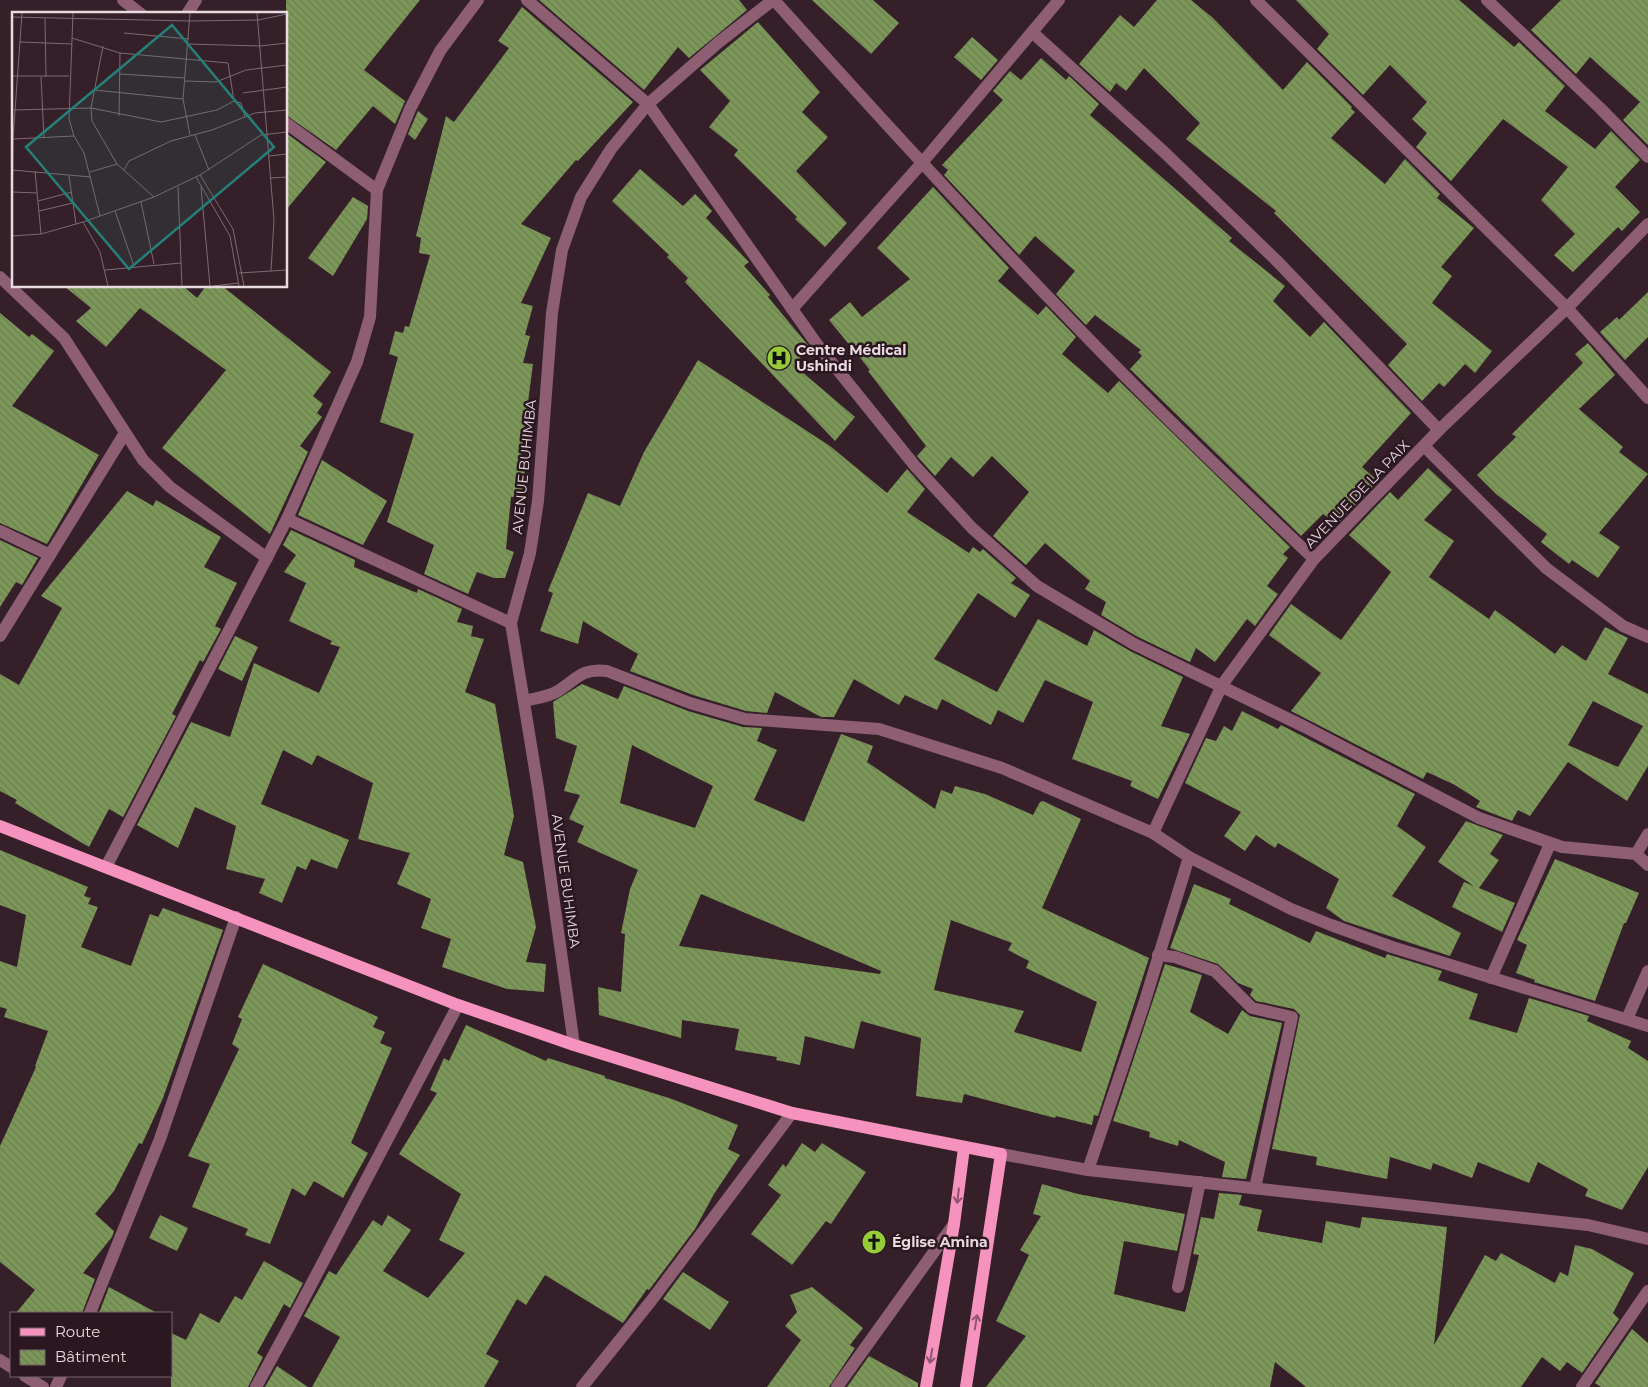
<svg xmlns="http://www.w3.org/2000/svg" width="1648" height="1387" font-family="Montserrat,sans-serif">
<defs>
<pattern id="building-back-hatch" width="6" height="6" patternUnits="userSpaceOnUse" patternTransform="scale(1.25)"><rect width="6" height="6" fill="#7c9858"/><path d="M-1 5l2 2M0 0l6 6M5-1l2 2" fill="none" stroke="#6c7e52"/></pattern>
</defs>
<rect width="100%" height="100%" fill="#352029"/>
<g fill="url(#building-back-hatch)" fill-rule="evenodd">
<polygon points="286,0 420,0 364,70 405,101 395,124 373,106 336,150 286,115"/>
<polygon points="539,0 739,0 747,10 689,58 678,47 644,90"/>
<polygon points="812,0 873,0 899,23 871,54"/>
<polygon points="1157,0 1191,0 1213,18 1283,90 1307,62 1352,107 1351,109 1355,112 1331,138 1385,184 1405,159 1440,194 1437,198 1474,228 1441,267 1452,276 1432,303 1492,351 1475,373 1465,364 1444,387 1439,383 1422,401 1388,365 1407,344 1274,213 1276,211 1186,139 1200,123 1144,68 1126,91 1116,83 1110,92 1079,64 1120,15 1134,27"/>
<polygon points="1296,0 1459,0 1514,47 1519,42 1565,86 1545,111 1595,149 1611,131 1640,160 1615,187 1640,212 1622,231 1618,227 1573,272 1554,255 1575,234 1541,200 1568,167 1503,119 1451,181 1416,147 1427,133 1412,119 1427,102 1390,65 1363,95 1317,49 1329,34"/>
<polygon points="1561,0 1648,0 1648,145 1623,120 1640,102 1590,57 1576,74 1531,30"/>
<polygon points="522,7 633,102 578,161 576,160 521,224 551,238 521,303 533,306 525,335 530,336 523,363 533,364 519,471 525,471 521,498 511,497 506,549 514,552 505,578 494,578 477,572 468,594 424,574 434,545 387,522 414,434 380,422 398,357 389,354 395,331 403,333 405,326 409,327 430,255 419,253 421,238 416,236 446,116 454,122 509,48 498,41"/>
<polygon points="758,22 820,92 802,112 828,137 796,171 847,223 825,247 795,219 797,217 734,155 738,150 709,127 730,101 700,70"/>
<polygon points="972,37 998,60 981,80 954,57"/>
<polygon points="1041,58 1066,80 1069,76 1099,104 1090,115 1232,238 1229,241 1285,286 1273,301 1310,337 1324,322 1411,413 1362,467 1378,481 1337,524 1323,514 1301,536 1130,369 1142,356 1138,352 1141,350 1095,315 1086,325 1056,294 1075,271 1035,236 1019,255 944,175 948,170 942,165 1003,100 993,91 1010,71 1021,80"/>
<polygon points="418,111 428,119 415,140 408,134"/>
<polygon points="286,133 326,162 286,210"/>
<polygon points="640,169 683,206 695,194 712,211 706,218 749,262 744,266 770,295 768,297 808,345 795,366 855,417 835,441 685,282 688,278 667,257 669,255 612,201"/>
<polygon points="933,187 1009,268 998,281 1038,315 1046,306 1076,337 1062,354 1108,393 1119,381 1290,547 1283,554 1288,558 1267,586 1278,594 1255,626 1247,619 1215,662 1196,648 1190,662 1138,637 1101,615 1106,602 1085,589 1090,581 1045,543 1026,565 993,536 1029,492 992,456 973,477 951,457 935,476 917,456 926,446 868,371 870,370 829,320 850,302 862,317 910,279 877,248"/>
<polygon points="353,197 368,206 367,219 333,276 308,258"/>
<polygon points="64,286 183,286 197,298 206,286 222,286 331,372 313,396 323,404 317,413 322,417 300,446 308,452 270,534 162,448 226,370 140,308 106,347 76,321 91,308"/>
<polygon points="1648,292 1648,337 1625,360 1600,332 1617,317 1619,320"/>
<polygon points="0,313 29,337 32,334 54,351 12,406 99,455 47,544 0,523"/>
<polygon points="1588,343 1615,375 1579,409 1623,447 1619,452 1648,474 1599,533 1620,547 1598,578 1572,560 1569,564 1541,542 1547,534 1496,494 1477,475 1516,437 1512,434 1583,363 1575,354"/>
<polygon points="698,360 830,446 887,493 907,469 925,489 907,512 969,553 973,547 980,552 983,549 1016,578 1011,583 1030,595 1015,618 978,593 934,659 997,692 1038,619 1087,646 1094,630 1130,651 1183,677 1161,726 1190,734 1158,799 1130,786 1132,781 1072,759 1093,702 1045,680 1023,723 998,710 991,725 942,699 937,710 905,695 899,705 854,679 834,717 821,717 775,692 767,713 746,711 693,695 630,671 638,654 583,621 578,644 540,631 553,593 548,591 588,493 620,506 644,452"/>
<polygon points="322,460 387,501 363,545 298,515"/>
<path d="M1428,468L1452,490L1424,520L1454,541L1429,577L1489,619L1495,610L1555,654L1562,645L1586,661L1605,627L1628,638L1608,674L1648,694V766L1627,801L1568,762L1530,816L1518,810L1512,821L1476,807L1480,801L1455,785L1427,772L1423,779L1291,711L1321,673L1269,635L1291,604L1341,640L1391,572L1349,535L1390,492L1398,500ZM1593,701L1643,726L1618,767L1568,745Z"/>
<polygon points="127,491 153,506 156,500 221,537 204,567 237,583 215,626 221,629 203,662 200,660 172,714 176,716 123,817 109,809 89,847 15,803 17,800 0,791 0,674 19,685 62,608 41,596"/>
<polygon points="291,530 355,560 354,567 417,593 418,589 462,609 457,622 473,626 471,636 484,639 465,692 495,704 514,816 504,855 523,862 536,927 526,962 546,964 544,992 507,989 442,967 451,939 421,928 431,899 397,884 410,853 358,839 373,783 317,755 312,765 283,750 261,804 349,840 337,869 311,859 306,870 297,866 282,903 259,893 265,879 226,869 236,826 195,807 178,848 137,825 191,722 230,737 254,663 319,693 340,647 330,644 332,641 289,621 306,583 284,572 296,555 283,545"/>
<polygon points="0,540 38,558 22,585 16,582 0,607"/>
<polygon points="235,636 258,647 242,681 218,669"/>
<path d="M582,684L618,699L624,686L688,711L743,727L762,728L757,741L777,750L754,800L804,822L841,734L873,746L867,762L935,809L941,790L952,794L955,786L985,794L1033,815L1040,802L1043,801L1081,819L1042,908L1149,958L1098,1116L1094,1115L1092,1125L1056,1116L1055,1118L964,1094L962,1103L916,1096L921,1038L861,1021L854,1049L805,1036L800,1065L776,1060L777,1057L735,1050L739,1029L682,1020L681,1038L599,1015L598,987L621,992L625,934L621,933L630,889L638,870L577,842L584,826L569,819L580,795L564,791L577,746L556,738L553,702ZM632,745L713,786L695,828L620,803ZM701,894L881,971L880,974L679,946ZM951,920L1012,943L1008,950L1029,961L1026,968L1097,1002L1081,1052L1014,1032L1024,1011L934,990Z"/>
<polygon points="1242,711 1278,729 1281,725 1415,794 1397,826 1426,847 1392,896 1461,933 1450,956 1344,921 1326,908 1339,879 1278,843 1275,848 1256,835 1245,851 1224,836 1241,812 1185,783 1206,738 1216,741 1224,726 1232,731"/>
<polygon points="1466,821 1503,835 1490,854 1499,860 1479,888 1515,903 1502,932 1452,907 1464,882 1474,886 1438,862"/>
<polygon points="0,850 88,887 84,896 91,898 88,904 98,907 81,947 131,966 150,914 158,917 163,908 223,930 163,1098 142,1144 139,1143 114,1191 95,1214 114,1231 112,1237 83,1273 95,1279 82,1313 16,1313 35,1290 0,1262 0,1146 36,1067 35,1066 48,1031 4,1017 7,1009 0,1007 0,961 17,967 26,915 0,905"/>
<polygon points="1555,859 1639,893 1626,923 1624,923 1595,1001 1534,982 1535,980 1516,973 1527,945 1517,940"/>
<polygon points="1194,884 1231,899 1229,904 1310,943 1316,931 1385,958 1387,954 1442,971 1438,980 1478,994 1469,1019 1517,1033 1529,998 1589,1016 1587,1021 1631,1041 1628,1048 1648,1061 1648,1167 1622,1210 1585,1196 1588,1189 1538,1162 1529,1183 1478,1162 1472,1178 1433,1163 1431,1170 1390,1157 1387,1179 1316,1165 1317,1157 1272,1149 1300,1015 1294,1009 1256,1001 1250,995 1253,989 1238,983 1218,964 1170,948"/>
<polygon points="263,964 378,1017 373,1027 385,1032 380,1043 392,1048 351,1143 368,1153 343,1198 314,1181 305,1196 292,1188 270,1244 245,1235 248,1229 192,1207 210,1164 188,1156 239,1049 232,1044 242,1019 238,1017"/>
<polygon points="1165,964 1202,975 1190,1012 1228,1034 1242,1010 1250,1016 1282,1023 1246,1179 1222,1177 1225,1162 1179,1140 1178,1146 1149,1137 1150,1132 1113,1121"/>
<polygon points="466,1025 546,1061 548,1058 605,1076 605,1078 672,1099 738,1125 728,1149 740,1155 714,1194 695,1229 649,1290 647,1289 623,1323 545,1275 526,1305 517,1299 486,1354 499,1361 484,1387 312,1387 340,1337 304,1316 329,1271 336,1275 373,1220 382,1226 388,1215 411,1230 383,1271 428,1298 465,1253 439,1240 461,1194 399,1154 437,1093 430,1090 444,1058 449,1061"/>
<polygon points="802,1143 815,1152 822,1143 866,1172 831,1224 826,1221 792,1265 751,1234 781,1195 768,1185 783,1164 786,1167"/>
<polygon points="1042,1184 1078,1194 1185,1214 1177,1251 1124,1241 1114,1294 1185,1312 1199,1255 1193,1254 1201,1217 1214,1219 1219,1193 1242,1195 1239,1205 1262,1210 1257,1231 1322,1243 1326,1221 1360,1228 1362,1217 1447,1227 1434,1345 1485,1255 1496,1261 1501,1253 1555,1283 1560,1272 1568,1276 1575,1245 1592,1249 1634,1273 1613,1313 1619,1319 1582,1373 1567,1362 1560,1371 1542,1357 1521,1387 1306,1387 1275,1362 1270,1387 986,1387 1026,1336 996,1321 1029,1255 1020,1250 1041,1216 1033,1214"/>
<polygon points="160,1215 188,1228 177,1251 149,1238"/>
<polygon points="264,1261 303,1283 290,1308 284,1304 257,1353 263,1357 248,1387 171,1387 171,1333 186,1340 200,1313 219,1323 235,1296 242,1300"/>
<polygon points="683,1272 729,1302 710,1330 663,1299"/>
<polygon points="109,1287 157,1313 99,1313"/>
<polygon points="812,1287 863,1328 850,1345 855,1348 829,1387 767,1387 801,1340 785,1326 797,1312 790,1295"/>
<polygon points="1632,1329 1648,1343 1648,1387 1601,1387 1595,1383"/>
<polygon points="869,1356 918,1383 918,1387 847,1387"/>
<polygon points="277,1366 308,1387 265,1387"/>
</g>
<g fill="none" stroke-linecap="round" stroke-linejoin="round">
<g stroke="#8e5e73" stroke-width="12">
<polyline points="123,0 141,14"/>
<polyline points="527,0 648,104 816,343 915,466 972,528 1037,586 1134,644 1305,727 1479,818 1562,847 1636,854 1648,865"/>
<path d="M774,0C889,128 1005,255 1126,377C1187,439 1251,499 1314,559"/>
<polyline points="1256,0 1567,308 1648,398"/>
<polyline points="1487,0 1601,109 1648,157"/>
<polyline points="187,14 196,0"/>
<polyline points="1032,32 1164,152 1276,260 1439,430"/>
<polyline points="286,123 377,190"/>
<polyline points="0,277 64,338 143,460 170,487 267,558"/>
<polyline points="792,309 921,164 1059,0"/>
<polyline points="1424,446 1546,568 1623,626 1648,637"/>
<polyline points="287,519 511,623"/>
<polyline points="0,531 50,555"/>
<polyline points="0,636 125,433"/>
<path d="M524,701C536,698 548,697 558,691C578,678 582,668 607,671L690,703L745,719L879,729L1002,768L1153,833L1189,857L1291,909L1331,925L1392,947L1648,1026"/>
<polyline points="1153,833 1222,685 1314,559 1439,430 1567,308 1648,224"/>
<polyline points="1636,854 1648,834"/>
<polyline points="106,867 287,519 357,362 370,317 377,190 410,109 440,51 478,0"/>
<polyline points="1158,955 1175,957 1215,971 1252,1008 1292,1017 1255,1188"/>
<polyline points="1491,978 1550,844"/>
<polyline points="1627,1019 1648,971"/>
<polyline points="574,1045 538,788 511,623 530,553 538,501 552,313 562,250 581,197 611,149 648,104 719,42 773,0"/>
<polyline points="1001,1154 1088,1170 1588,1225 1648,1239"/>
<polyline points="1088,1170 1144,1004 1189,857"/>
<polyline points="1178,1287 1200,1182"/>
<polyline points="90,1313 160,1139 236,917"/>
<polyline points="0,1360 11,1367"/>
<polyline points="25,1376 43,1387"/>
<polyline points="56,1387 61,1376"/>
<polyline points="256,1387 291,1323 458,1005"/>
<polyline points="582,1387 651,1301 792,1113"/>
<polyline points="837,1387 954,1224"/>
<polyline points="1582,1387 1648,1291"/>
</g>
<g stroke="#f592be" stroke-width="12">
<polyline points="0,826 458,1005 574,1045 792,1113 1001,1154 966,1387"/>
<polyline points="926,1387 954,1224 964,1148"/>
</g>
</g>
<defs><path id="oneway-shaft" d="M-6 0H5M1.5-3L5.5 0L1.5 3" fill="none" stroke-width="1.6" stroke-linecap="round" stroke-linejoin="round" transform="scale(1.25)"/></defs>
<g stroke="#90546f">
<use href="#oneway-shaft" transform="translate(958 1196) rotate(97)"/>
<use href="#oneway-shaft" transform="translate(976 1322) rotate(-81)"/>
<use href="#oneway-shaft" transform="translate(931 1356) rotate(100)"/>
</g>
<defs>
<symbol id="hospital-disc" viewBox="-11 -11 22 22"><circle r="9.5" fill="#96cc39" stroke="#2b1720"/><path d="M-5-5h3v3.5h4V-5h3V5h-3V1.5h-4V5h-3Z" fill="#111"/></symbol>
<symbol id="church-disc" viewBox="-11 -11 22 22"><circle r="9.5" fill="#96cc39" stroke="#2b1720"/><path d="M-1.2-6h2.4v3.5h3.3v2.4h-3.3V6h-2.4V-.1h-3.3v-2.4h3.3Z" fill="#111"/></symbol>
</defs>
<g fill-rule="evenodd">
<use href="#hospital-disc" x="765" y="344" width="28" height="28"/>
<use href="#church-disc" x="860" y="1228" width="28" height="28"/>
</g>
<g text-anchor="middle" stroke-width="5" stroke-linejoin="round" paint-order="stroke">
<g font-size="14" font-weight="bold" fill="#e9dae0" stroke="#2b1720" text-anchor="start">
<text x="796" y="355">Centre Médical<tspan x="796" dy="16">Ushindi</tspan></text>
<text x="892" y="1247">Église Amina</text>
</g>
<g font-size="14" fill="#e9dae0" stroke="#2b1720">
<text transform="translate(524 467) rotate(-84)" y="5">AVENUE BUHIMBA</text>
<text transform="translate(1357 494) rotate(-46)" y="5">AVENUE DE LA PAIX</text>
<text transform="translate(566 881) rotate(82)" y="5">AVENUE BUHIMBA</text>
</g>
</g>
<g transform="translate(12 12)">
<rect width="275" height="275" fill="#352029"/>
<path fill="none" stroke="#7d6a72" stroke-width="1" d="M61,1L57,107L62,124L72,141L88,204M245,1L262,208L259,259M0,5L178,9L246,8L275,2M33,6L34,65M112,21L177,27M60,26L108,41L216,51L222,89M8,30L60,32M176,32L248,34L275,31M91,34L79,96L80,109L105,152L142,185M108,62L173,66M0,64H57M29,65L32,126M173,69L204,70L234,58L275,53M82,78L171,87M231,81L275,75M2,98L79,96L149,110L205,98L222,89L229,91L233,105M107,104L108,41M178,123L171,87L178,1M183,123L197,158M1,127L62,124M257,144L275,142M0,158L79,165M112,158L117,149L159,129L200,118L243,101L275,98M23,159L29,222M78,160L105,152M188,163L249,123L275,120M57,164L64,212M184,165L218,224L227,274M258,166L275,165M166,175L170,274M189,175L198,274M0,180L25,181M26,189L60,180M129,190L142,252M27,199L61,191M103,199L122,254M71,210L88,240L96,274M0,215L1,127L10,1M0,224L29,222L71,210L142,185L188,163L221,217L232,274M93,258L169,251M227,261L275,258M201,274L227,271"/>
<path fill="#258079" fill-opacity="0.15" stroke="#258079" stroke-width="2.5" d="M160,13L262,135L117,257L14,135Z"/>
<rect width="275" height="275" fill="none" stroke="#e9dae0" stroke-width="2.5"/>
</g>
<rect x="10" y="1312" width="162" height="65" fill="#2b1720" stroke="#77656d"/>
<rect x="20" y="1328" width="25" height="8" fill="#f592be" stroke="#77656d"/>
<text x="55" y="1337" font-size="15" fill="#e9dae0">Route</text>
<rect x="20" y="1350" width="25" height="15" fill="url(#building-back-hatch)" stroke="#77656d"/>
<text x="55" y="1362" font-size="15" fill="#e9dae0">Bâtiment</text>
</svg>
